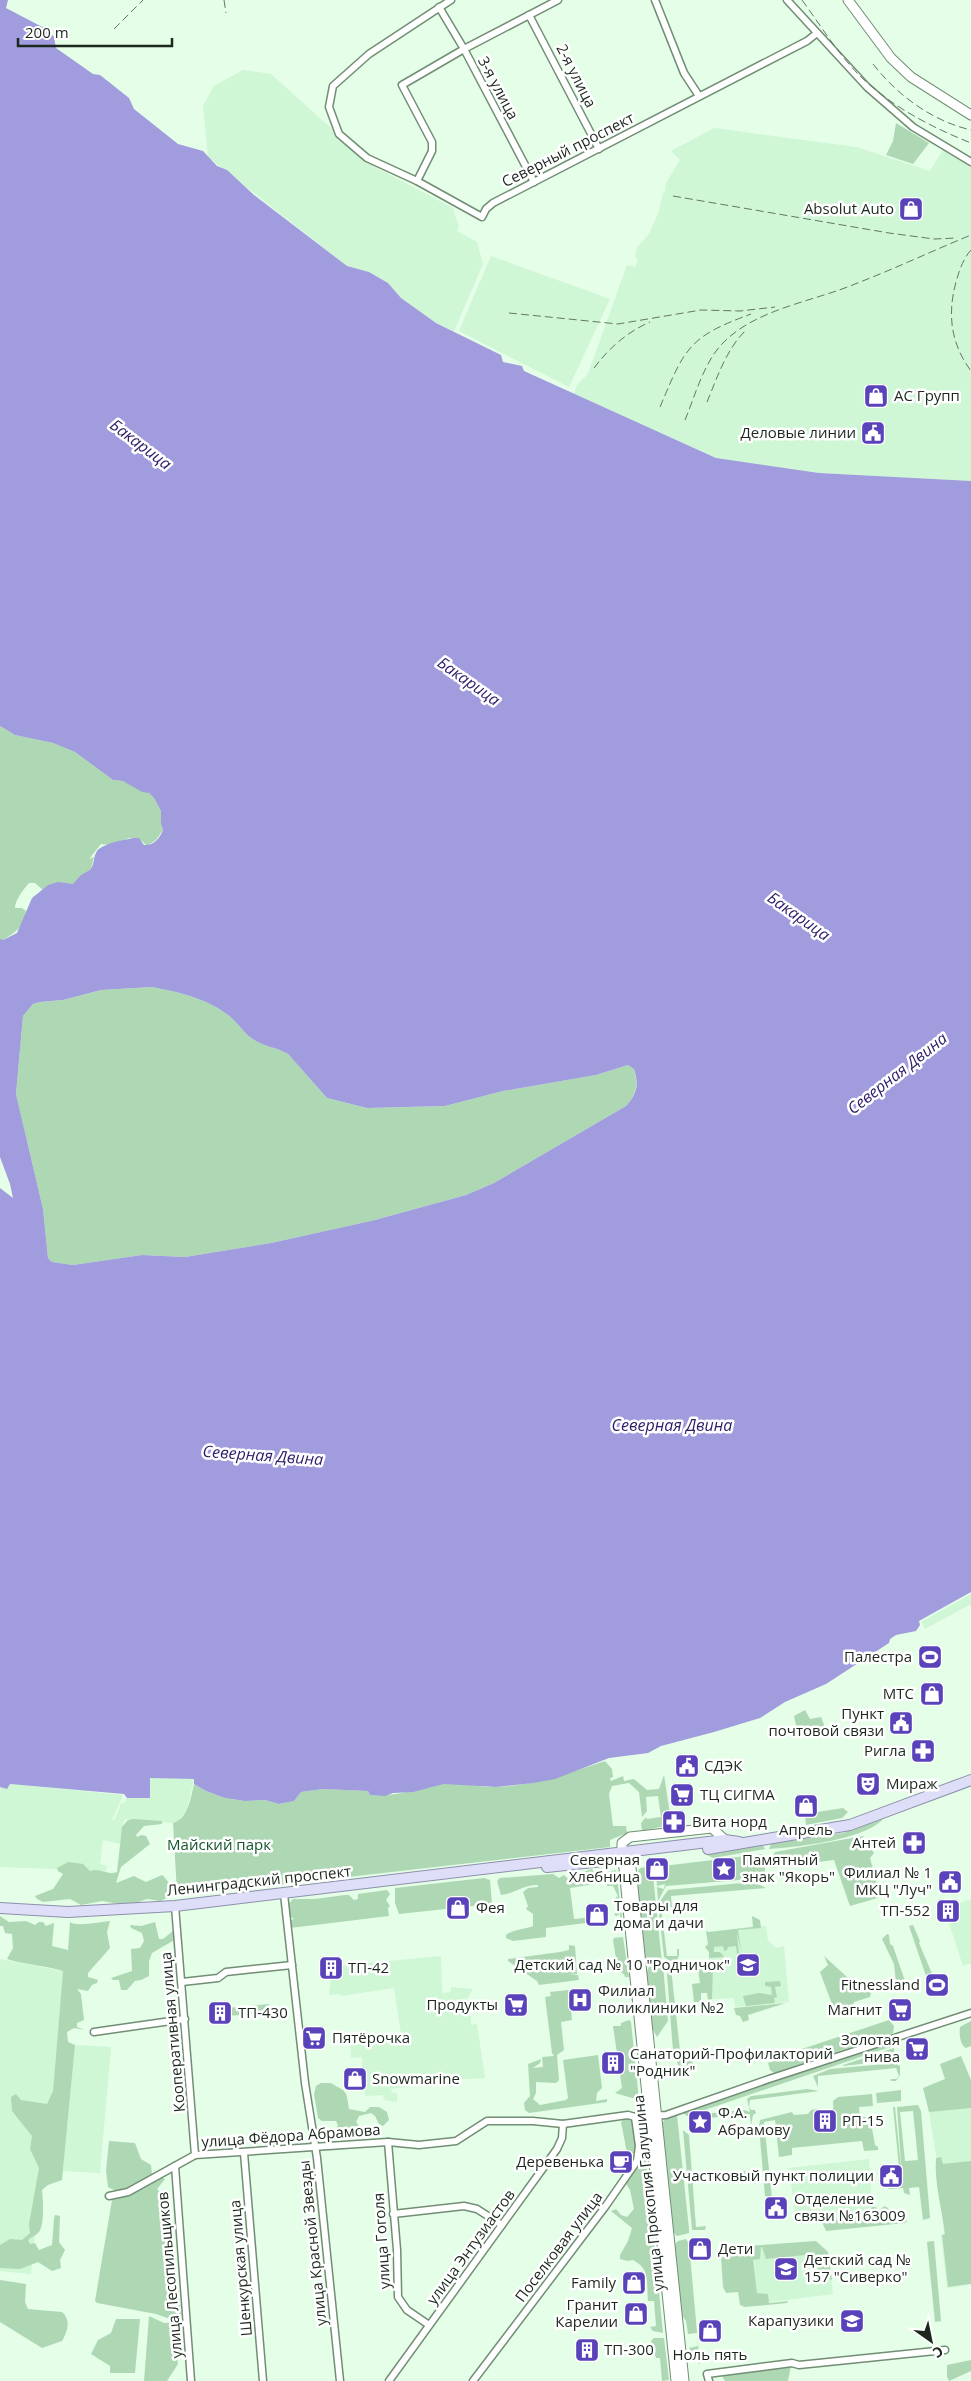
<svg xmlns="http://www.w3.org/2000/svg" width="971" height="2381" font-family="'Open Sans',sans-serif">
<rect width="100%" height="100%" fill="#e4fee7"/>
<g fill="#cff6d5">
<polygon points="243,70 271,74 332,129 337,139 371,165 453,208 459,227 457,231 477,242 483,264 454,331 436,323 401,298 388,283 369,272 347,266 208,157 203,106 214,86"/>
<polygon points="714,128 856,147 930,171 943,150 971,167 971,481 819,473 729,460 728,463 574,394 577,385 588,374 627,265 635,267 638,261 635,256 637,248 649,234 659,211 663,193 665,193 666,183 680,160 671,151"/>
<polygon points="491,256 610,299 569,387 459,331"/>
<polygon points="971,1594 971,1604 925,1629 921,1622"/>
<polygon points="150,1778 194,1779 187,1810 177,1822 173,1823 124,1819 120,1844 103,1840 100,1864 107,1866 106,1871 0,1867 0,1787 7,1789 10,1784 123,1795 112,1820 115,1819 121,1803 124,1803 127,1798 144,1798"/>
<polygon points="971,1899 971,1963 963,1966 947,1917 954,1914 954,1905"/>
<polygon points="757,1926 766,1926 768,1941 777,1948 784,1946 789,2002 735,2007 734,1998 712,1999 707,1932"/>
<polygon points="441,1956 442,1993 451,1992 451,1987 473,1989 466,2000 470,2007 467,2007 467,2015 471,2016 471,2025 477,2024 485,2078 432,2081 433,2086 420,2086 420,2083 407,2084 407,2087 391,2089 392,2093 397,2093 397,2102 384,2100 383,2095 365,2096 362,2057 351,2058 350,2042 401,2034 394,1988 341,1996 339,1994 329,1995 331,1978 336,1971 336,1966"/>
<polygon points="0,1959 63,1971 53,2091 47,2105 31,2274 0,2271"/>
<polygon points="75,2045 111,2047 100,2173 63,2171"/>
<polygon points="971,2105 971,2201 945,2235 942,2235 948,2287 971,2285 947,2288 941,2235 944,2234 938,2167 928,2106"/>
<polygon points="869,2159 872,2207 870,2215 822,2222 821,2212 795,2213 789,2168"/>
<polygon points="816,2241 828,2252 833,2294 745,2305 749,2246"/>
</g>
<g fill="#aed8b4" fill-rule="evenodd">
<polygon points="896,123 929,143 913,164 886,155 893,141"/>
<path d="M0,726L15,735L53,743L75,752L113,780L123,781L149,793L154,798L161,811V824L163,830L156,840L147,846L142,841L129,838L109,845L101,844L89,859L94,857L91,869L73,884L56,883L43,890L35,883H29C23,890 15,900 15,908H22L26,911C22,930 16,931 2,941L0,939Z"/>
<path d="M152,987C178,992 206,998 228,1015C238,1022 244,1035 256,1041C266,1047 278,1048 288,1054L327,1098L367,1108L445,1106L503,1091L596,1075L628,1065L634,1069C638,1085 637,1094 626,1106L494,1183L466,1195L375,1220L271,1243L185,1257L142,1255L73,1265L52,1262L48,1258L43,1209L16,1094L23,1016L33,1004L40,1002L63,1000L101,990Z"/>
<polygon points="805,1710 810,1719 821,1717 826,1730 812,1735 797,1730 794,1716"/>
<path d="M605,1761L612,1769L613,1777L610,1778L611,1781L623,1776L624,1781L634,1779L647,1790L659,1789L664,1775L672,1827L669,1825L642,1831L641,1823L646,1817L647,1819L661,1817L658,1796L646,1797L647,1811L642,1817L639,1792L629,1783L612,1786L609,1794L613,1826H626L627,1833L610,1840V1847L181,1896L177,1893L173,1823C188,1819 191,1797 194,1784L206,1791L225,1798L245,1801L265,1800L279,1804L294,1801L301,1792L323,1789L368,1791L370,1795C392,1797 412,1790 433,1787C437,1786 440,1784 444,1784C462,1782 479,1788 497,1787C536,1785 568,1773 605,1761Z"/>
<polygon points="843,1808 848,1812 842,1818 806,1825 805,1814"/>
<path d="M884,1818C866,1840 797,1847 769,1849L771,1844L843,1833Z"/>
<path d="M133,1819L162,1821V1824L144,1826L136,1835L137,1837L141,1835L146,1836L150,1844L121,1867L116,1883L134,1876L146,1882L162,1875C168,1880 174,1889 170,1896L161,1901L147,1899L136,1903L119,1904L102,1901L81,1905L70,1899L43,1902L37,1899L35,1896L53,1889L63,1874L58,1871L57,1868L68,1862L83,1864L90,1871C101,1867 107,1876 117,1872L122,1827L128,1820Z"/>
<polygon points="863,1836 874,1853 870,1858 881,1897 850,1906 834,1860 771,1868 770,1860 775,1852"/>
<polygon points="757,1845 763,1845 765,1849 713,1858 703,1853"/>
<polygon points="763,1854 765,1857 765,1878 666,1886 658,1901 657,1887 664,1889 665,1884 657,1886 656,1873 662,1871 663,1866"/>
<polygon points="652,1866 662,1963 648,1964 645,1962 636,1874 640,1868"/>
<path d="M592,1869L600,1883L570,1888L574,1919L593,1917L594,1922L546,1928V1937L513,1941L506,1938V1935C511,1930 526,1929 533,1926V1914L526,1909L528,1906L523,1892L528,1888L538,1887V1885C525,1884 513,1894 501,1895L497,1881L500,1878L553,1874L559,1878L564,1875L571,1882L573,1880L570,1872L579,1873Z"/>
<polygon points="616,1870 624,1933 621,1933 617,1930 621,1927 620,1914 616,1916 614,1914 619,1911 618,1900 613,1900 618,1896 613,1886 607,1886 607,1872"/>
<polygon points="484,1878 490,1880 492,1904 399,1914 395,1903 395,1888"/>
<polygon points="753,1882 766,1888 671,1896 672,1907 661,1908 667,1956 677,1956 677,1949 679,1949 679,1955 677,1960 670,1961 664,1957 658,1904 668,1890"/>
<polygon points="387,1890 390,1894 386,1900 390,1906 388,1908 389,1916 290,1928 289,1921 294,1919 288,1915 287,1906 293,1899 315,1899 345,1895 349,1895 354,1900 358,1899 358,1894"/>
<path d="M0,1916L9,1922L26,1921L35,1925L39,1922H43L46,1926L54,1923L52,1946L68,1950L70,1922C75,1927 102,1922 110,1921L107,1932L110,1948L88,1973V1977L98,1980L97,1983L92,1985L88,1991L77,1989L81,1994L84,2020L77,2023V2027L85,2030L74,2028L67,2032L68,2042L75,2045L62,2180L48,2185L42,2190C43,2199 45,2227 38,2233C35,2236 31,2237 28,2240L30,2244L35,2243L39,2250L52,2245L54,2219L55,2215L60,2216L59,2242L65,2250L60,2260L61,2268L52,2271L38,2262L20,2269L0,2268V2245L10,2239L22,2240L30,2233L29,2224L39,2168L30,2149L32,2136L12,2111L11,2097L16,2094L21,2100L47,2104L53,2091L63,1971C44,1965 25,1965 7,1959L13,1948L12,1934L5,1933L3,1926H0Z"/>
<polygon points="752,1916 760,1920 761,1928 738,1930 742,1953 737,1933 739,1953 737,1954 736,1946 728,1947 727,1950 724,1951 723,1946 714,1947 714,1952 720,1952 724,1957 709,1958 709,1952 705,1947 708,1944 706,1931 709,1932 753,1927"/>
<polygon points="155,1922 159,1939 163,1939 173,1931 176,1932 176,1939 152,1953 149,1961 149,1976 141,1980 135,1981 127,1990 121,1990 119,1980 113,1980 111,1978 132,1971 131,1949 140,1948 144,1941 142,1933 131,1928 130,1925 141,1926"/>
<polygon points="913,1925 920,1941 919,1943 933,1976 927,1979 909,1926"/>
<polygon points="887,1934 889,1935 890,1944 893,1946 905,1981 896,1982 894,1964 882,1939"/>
<polygon points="623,1937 629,1977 625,1977 624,1974 618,1971 613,1940 614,1938"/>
<polygon points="569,1945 575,1946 577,1974 570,1975 578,1975 579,1980 539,1985 537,1981 508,1961 508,1959 560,1952 569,1950"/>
<polygon points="824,1956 857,1986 871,1993 870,1997 854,2002 852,2007 844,2010 841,2003 837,2004 841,2011 835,2012 820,1972 828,1965"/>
<polygon points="705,1961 710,1962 713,1967 712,1999 708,2000 707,1993 701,1993 701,2002 694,2002 692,1984 700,1983 698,1969 706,1969"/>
<polygon points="680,1964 681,1967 671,1968 681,2060 692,2059 693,2064 679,2067 673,2051 667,1974 671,1968"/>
<polygon points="663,1966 668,2021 657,2037 652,2028 646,1973 649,1967"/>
<polygon points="780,1981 781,1986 775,1987 777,1997 774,1998 775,2003 746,2006 743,1996 759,1993 772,1995 771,1987 765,1986 765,1982"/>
<polygon points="569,1990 572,2020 561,2022 564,2050 557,2055 559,2080 556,2083 536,2082 536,2093 533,2099 540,2105 566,2100 568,2098 563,2060 598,2055 602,2088 597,2093 596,2101 607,2099 607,2102 529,2113 525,2110 524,2103 530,2096 528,2064 541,2059 540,2063 533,2068 543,2067 542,2057 554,2056 552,2053 545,1997 551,1996 550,1992"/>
<polygon points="786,2003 748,2015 749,2020 743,2022 740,2016 736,2015 734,2008"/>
<polygon points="269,2004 270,2012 228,2016 227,2008"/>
<polygon points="629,2020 631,2022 639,2100 615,2093 622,2088 613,2026 621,2026 621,2023"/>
<polygon points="889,2020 894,2026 893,2033 774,2073 770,2070 768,2063 794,2054 796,2051"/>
<path d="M971,2021V2046L966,2048C960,2045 959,2034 960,2027Z"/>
<polygon points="889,2040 893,2046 687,2116 683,2113"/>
<polygon points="894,2048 896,2060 843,2066 843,2065"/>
<polygon points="961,2056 971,2080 971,2108 929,2112 923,2088 945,2079 940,2064"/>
<polygon points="895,2063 900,2066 900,2075 896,2081 891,2081 891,2079 896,2079 899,2076 896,2068 818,2076 818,2087 813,2076 830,2069"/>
<path d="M331,2083C347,2093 346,2088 349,2109L365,2112L370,2107H379L387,2112L389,2120L383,2126L379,2124L375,2116L371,2113L359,2116L356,2122L362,2129L380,2132L379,2136L341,2138L334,2133L338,2125L336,2121H322L318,2118L314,2094L316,2086L321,2083Z"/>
<polygon points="807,2089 819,2091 750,2100 749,2107 751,2110 755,2110 756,2113 753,2115 751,2126 750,2114 698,2119 697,2116 703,2114 744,2110 750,2112 747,2099 751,2096"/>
<polygon points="901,2090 901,2101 877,2103 876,2093"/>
<polygon points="872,2094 873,2106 859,2107 860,2117 870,2117 875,2145 878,2147 878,2150 864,2151 862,2141 792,2148 792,2155 779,2157 775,2120 764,2122 772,2198 765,2196 759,2127 760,2120 792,2112 794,2115 808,2114 811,2110 817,2109 819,2112 821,2125 834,2124 833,2101 838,2097"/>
<path d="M918,2105L921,2111L930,2218L923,2220L919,2187L909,2188L910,2195L904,2193L903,2188L889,2189L885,2185V2179L900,2177L893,2107H895L902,2177L897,2107ZM913,2111L918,2160L905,2161L900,2112Z"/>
<polygon points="677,2115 689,2229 689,2233 677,2236 671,2230 661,2126 664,2120"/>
<polygon points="626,2117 632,2118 636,2147 634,2153 627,2153 621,2122"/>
<path d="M642,2119L663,2333L653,2331L650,2327L656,2326L654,2301H648C646,2281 651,2270 633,2260L627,2261L620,2259V2255L628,2241L632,2228L611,2211L616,2209L621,2215L627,2217L634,2209L630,2190L625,2182L641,2149L639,2121Z"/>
<polygon points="683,2130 689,2135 696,2227 706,2226 705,2230 692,2230"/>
<path d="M109,2141L135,2143L141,2159L151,2165L152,2175C138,2183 123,2197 108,2187L106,2171Z"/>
<path d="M941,2157L943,2164L971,2161V2284L948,2287L942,2235L945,2234C942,2209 934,2182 936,2158Z"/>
<polygon points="745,2171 748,2180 746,2183 726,2183 726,2173"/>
<polygon points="161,2176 165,2179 157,2189 167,2199 181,2314 173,2320 156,2314 97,2303 95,2301 112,2200"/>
<polygon points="884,2206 888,2208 890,2216 905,2214 907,2221 905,2223 826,2231 822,2222 870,2215 872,2207 876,2207 879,2211"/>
<polygon points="686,2239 689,2244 700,2365 689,2348 698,2346 697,2333 688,2334 686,2321 682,2315 674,2245 678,2241"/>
<polygon points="816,2241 828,2252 832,2280 819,2273 815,2254 766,2259 762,2247 761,2247 760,2259 753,2260 757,2293 768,2294 769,2303 788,2301 787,2303 745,2307 740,2305 738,2292 726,2293 723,2287 721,2257 734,2256 739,2249 749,2246"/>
<polygon points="934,2241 941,2321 935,2322 927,2242"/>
<path d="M0,2280L26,2284L25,2302L28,2309L62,2312C71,2320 68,2331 62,2341L42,2348L0,2322Z"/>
<polygon points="149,2316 164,2323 179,2322 181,2326 177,2336 176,2347 178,2364 167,2381 144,2381"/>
<polygon points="116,2319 140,2319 135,2373 110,2373 110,2366 91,2354 98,2340 111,2333"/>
<polygon points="654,2338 664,2338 669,2380 662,2381 660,2358 656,2358 651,2341"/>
<polygon points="971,2360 971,2371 949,2381 947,2377 947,2365"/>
<polygon points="791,2366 788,2381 725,2381 720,2372"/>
</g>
<path fill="#a09cde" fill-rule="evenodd" d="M0,0H8L6,8L48,30L54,37L56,48L93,74L100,75L129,98L134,109L178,144L203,151L217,166L227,170L254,195L347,266L369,272L388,283L401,298L436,323L501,355L503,362L522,366L524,371L716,458L819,473L971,481V1592L919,1621L920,1625L916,1631L896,1635L890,1639L889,1643L826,1684L785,1702L760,1718L714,1732L661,1746L648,1753L609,1758L555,1779L533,1783L496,1787L444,1784L413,1792L393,1793L385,1796L370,1795L368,1791L323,1789L301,1792L294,1801L279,1804L265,1800L245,1801L225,1798L206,1791L194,1784V1779L150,1778V1798H127L124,1794L10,1784L7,1789L0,1787V1188L13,1198L10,1184L0,1157V939L3,940L17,933L32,898L48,885L58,882L73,884L81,875L90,870C95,864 93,857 97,851C101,844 131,837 139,838L144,845C154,846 160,838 163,830L161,824V811L154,798L149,793L142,792L123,781L113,780L75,752L53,743L15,735L0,726ZM152,987C178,992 206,998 228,1015C238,1022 244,1035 256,1041C266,1047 278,1048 288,1054L327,1098L367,1108L445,1106L503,1091L596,1075L628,1065L634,1069C639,1085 637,1094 626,1106L494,1183L466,1195L375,1220L271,1243L185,1257L142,1255L73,1265L52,1262L48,1258L43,1209L16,1094L23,1016L33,1004L40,1002L63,1000L101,990Z"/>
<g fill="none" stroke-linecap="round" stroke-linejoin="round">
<defs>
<g id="street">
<polyline points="451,0 369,54 333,86 329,107 339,134 367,158 417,181 482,217 486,209 493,203 807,41 817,33"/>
<polyline points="655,0 684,73 699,96"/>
<polyline points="787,0 867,87 913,127 971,162"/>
<polyline points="439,7 464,49 534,182"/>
<polyline points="529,15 599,149"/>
<polyline points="417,181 432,151 432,142 402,85 464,49 558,0"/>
<polyline points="284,1894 305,2083 317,2158 340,2381"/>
<polyline points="175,1906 195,2155"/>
<polyline points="182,1982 218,1978 226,1972 292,1965"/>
<polyline points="94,2032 185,2019"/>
<polyline points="388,2142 397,2250 398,2297 407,2310 429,2325"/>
<polyline points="244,2153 263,2381"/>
<polyline points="175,2166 191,2381"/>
<polyline points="109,2196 128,2192 195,2155 388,2142 419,2145 456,2141 487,2121 533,2121 563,2124 628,2115 635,2117 666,2115 769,2079 971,2013"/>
<polyline points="393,2214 464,2206 477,2209 502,2225"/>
<polyline points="389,2381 557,2149 562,2138 563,2124"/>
<polyline points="473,2381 605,2207 637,2161 639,2146 635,2117"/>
<polyline points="709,2381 707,2374 792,2363 799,2365 945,2350"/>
</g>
<g id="secondary">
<polyline points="848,0 891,58 911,77 971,115"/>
<polyline points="622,1853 622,1843 630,1837 712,1828 725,1840"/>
<polyline points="630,1858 684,2381"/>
<polyline points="623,1859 676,2381"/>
</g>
<g id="primary">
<polyline points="708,1849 850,1825 971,1780"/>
<polyline points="547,1867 622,1859"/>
<polyline points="0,1908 68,1912 175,1906 725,1840 739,1842"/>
</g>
</defs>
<use href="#street" stroke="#718e75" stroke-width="9"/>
<use href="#secondary" stroke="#718e75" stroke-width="11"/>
<use href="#primary" stroke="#8d90aa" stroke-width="12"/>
<use href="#street" stroke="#fff" stroke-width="6"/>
<use href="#secondary" stroke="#fff" stroke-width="9"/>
<use href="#primary" stroke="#dfdef9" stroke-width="10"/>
<g stroke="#657667" stroke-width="1" stroke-dasharray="8 4" stroke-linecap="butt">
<polyline points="224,0 226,13"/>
<path d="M802,0C821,26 838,54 860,76C892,107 931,127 971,143"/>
<polyline points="114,29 143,0"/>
<path d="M873,64C897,95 932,121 971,130"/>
<polyline points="673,196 889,233 934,239 957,238"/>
<path d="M971,250C963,259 959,271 956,282C947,315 951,344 971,371"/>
<polyline points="509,313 618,324 701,310 740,311 775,307"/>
<path d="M594,368C609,348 627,332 650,322"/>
<path d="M707,402C717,378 726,350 745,331"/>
<path d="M660,407C685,348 688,337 751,314"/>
<path d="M685,420C695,396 703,365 721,345C754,309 812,302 855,284C894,269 932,251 971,235"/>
</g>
</g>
<defs>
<symbol id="shop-square" viewBox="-11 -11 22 22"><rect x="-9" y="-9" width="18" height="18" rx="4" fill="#5a42ba" stroke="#fff"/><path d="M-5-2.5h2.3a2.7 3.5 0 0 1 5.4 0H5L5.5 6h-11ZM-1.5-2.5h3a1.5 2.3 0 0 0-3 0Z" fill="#fff"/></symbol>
<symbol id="civic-square" viewBox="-11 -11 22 22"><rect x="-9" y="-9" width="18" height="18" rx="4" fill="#5a42ba" stroke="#fff"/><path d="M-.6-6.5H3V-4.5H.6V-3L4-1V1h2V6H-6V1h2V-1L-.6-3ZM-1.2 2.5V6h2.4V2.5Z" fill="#fff"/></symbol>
<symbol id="stadium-square" viewBox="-11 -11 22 22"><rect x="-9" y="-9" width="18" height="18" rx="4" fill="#5a42ba" stroke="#fff"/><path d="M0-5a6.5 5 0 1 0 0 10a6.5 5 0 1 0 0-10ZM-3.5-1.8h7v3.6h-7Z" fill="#fff"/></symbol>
<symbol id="pharmacy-square" viewBox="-11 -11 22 22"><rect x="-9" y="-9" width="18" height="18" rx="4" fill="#5a42ba" stroke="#fff"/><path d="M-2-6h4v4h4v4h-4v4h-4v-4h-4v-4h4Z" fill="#fff"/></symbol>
<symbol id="theatre-square" viewBox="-11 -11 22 22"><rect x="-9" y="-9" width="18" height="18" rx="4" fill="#5a42ba" stroke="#fff"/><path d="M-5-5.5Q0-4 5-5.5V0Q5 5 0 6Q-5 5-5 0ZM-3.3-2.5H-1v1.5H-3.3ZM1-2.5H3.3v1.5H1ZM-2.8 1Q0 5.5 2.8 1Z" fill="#fff"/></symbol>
<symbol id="supermarket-square" viewBox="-11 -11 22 22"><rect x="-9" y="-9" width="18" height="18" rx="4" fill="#5a42ba" stroke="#fff"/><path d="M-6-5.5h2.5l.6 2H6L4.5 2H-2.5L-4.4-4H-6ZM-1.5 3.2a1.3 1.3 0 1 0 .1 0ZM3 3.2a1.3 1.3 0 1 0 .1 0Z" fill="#fff"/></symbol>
<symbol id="sight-square" viewBox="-11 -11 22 22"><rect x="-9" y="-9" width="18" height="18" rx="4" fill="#5a42ba" stroke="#fff"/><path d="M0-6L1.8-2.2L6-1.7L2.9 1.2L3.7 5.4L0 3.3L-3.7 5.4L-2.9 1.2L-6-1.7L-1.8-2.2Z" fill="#fff"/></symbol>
<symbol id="building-square" viewBox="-11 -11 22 22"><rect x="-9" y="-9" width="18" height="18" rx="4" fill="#5a42ba" stroke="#fff"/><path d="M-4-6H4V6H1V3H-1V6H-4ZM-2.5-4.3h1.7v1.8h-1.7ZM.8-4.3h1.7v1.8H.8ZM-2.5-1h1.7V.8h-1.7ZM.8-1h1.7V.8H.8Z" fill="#fff"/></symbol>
<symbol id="school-square" viewBox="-11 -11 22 22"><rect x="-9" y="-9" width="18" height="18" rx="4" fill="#5a42ba" stroke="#fff"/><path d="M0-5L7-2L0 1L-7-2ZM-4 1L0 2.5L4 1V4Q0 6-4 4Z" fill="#fff"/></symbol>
<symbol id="hospital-square" viewBox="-11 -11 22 22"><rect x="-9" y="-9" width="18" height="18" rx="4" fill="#5a42ba" stroke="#fff"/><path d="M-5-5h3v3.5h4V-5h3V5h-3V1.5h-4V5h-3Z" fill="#fff"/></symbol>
<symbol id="cafe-square" viewBox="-11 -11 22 22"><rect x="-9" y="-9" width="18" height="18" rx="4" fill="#5a42ba" stroke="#fff"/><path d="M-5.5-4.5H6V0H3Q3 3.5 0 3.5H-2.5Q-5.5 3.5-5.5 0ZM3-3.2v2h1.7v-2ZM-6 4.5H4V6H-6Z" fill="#fff"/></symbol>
</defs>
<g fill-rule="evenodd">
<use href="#shop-square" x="897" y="195" width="28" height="28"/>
<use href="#shop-square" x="862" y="382" width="28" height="28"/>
<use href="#civic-square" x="859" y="419" width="28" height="28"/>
<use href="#stadium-square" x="916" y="1643" width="28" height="28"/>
<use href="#shop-square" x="918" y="1680" width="28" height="28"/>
<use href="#civic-square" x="887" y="1709" width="28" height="28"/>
<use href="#pharmacy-square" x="909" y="1737" width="28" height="28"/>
<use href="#civic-square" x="673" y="1752" width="28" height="28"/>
<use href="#theatre-square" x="854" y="1770" width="28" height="28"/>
<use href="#supermarket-square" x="668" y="1781" width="28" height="28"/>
<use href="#shop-square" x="792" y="1792" width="28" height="28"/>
<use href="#pharmacy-square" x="660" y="1808" width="28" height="28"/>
<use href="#pharmacy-square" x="900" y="1829" width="28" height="28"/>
<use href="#shop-square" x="643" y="1855" width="28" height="28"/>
<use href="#sight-square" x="710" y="1855" width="28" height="28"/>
<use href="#civic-square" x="936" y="1868" width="28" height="28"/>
<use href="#shop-square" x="444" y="1894" width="28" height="28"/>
<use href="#building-square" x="934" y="1897" width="28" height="28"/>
<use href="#shop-square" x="583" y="1901" width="28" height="28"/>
<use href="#school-square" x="734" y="1951" width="28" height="28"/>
<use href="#building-square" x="317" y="1954" width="28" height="28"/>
<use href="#stadium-square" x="923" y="1971" width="28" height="28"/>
<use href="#hospital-square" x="566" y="1986" width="28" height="28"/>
<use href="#supermarket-square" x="502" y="1991" width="28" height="28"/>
<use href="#supermarket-square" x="886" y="1996" width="28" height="28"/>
<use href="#building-square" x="206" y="1999" width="28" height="28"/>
<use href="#supermarket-square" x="300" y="2024" width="28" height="28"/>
<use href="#supermarket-square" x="903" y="2035" width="28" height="28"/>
<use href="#building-square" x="599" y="2049" width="28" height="28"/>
<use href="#shop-square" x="341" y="2065" width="28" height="28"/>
<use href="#building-square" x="811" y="2107" width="28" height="28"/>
<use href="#sight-square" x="686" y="2108" width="28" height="28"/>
<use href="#cafe-square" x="607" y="2148" width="28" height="28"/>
<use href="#civic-square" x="877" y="2162" width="28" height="28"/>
<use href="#civic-square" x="762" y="2194" width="28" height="28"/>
<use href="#shop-square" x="686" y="2235" width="28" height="28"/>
<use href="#school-square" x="772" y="2255" width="28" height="28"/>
<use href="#shop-square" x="620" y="2269" width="28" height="28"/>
<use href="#shop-square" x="622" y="2300" width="28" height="28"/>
<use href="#school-square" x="838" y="2307" width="28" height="28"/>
<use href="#shop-square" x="696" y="2317" width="28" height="28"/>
<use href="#building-square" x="573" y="2336" width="28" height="28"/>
</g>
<g text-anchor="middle" stroke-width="5" stroke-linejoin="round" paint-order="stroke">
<g font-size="15" fill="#1c281e" stroke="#fff">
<text transform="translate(576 76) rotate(63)" y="5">2-я улица</text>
<text transform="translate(498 88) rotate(62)" y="5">3-я улица</text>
<text transform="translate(568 150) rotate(-27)" y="5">Северный проспект</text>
<text transform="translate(259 1881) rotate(-6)" y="5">Ленинградский проспект</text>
<text transform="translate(173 2032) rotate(-95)" y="5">Кооперативная улица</text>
<text transform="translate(291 2136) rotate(-4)" y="5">улица Фёдора Абрамова</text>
<text transform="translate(649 2193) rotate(-96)" y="5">улица Прокопия Галушина</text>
<text transform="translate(382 2241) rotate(-94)" y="5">улица Гоголя</text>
<text transform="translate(313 2243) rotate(-96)" y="5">улица Красной Звезды</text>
<text transform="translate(471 2247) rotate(-54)" y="5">улица Энтузиастов</text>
<text transform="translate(559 2247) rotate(-53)" y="5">Поселковая улица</text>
<text transform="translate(241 2268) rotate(-95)" y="5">Шенкурская улица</text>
<text transform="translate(170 2275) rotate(-95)" y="5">улица Лесопильщиков</text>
</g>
<g font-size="15" fill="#1c281e" stroke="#fff" text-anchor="end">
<text x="894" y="214">Absolut Auto</text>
<text x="894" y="401" text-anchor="start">АС Групп</text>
<text x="856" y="438">Деловые линии</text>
<text x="912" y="1662">Палестра</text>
<text x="914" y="1699">МТС</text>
<text x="884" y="1719">Пункт<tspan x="884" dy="17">почтовой связи</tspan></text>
<text x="906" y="1756">Ригла</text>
<text x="704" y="1771" text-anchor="start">СДЭК</text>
<text x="886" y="1789" text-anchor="start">Мираж</text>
<text x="700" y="1800" text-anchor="start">ТЦ СИГМА</text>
<text x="692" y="1827" text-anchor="start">Вита норд</text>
<text x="806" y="1835" text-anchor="middle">Апрель</text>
<text x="896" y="1848">Антей</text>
<text x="640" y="1865">Северная<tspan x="640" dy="17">Хлебница</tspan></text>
<text x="742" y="1865" text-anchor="start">Памятный<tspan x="742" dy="17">знак "Якорь"</tspan></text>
<text x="932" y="1878">Филиал № 1<tspan x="932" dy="17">МКЦ "Луч"</tspan></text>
<text x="614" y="1911" text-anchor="start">Товары для<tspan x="614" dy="17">дома и дачи</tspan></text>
<text x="476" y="1913" text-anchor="start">Фея</text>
<text x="930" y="1916">ТП-552</text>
<text x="730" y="1970">Детский сад № 10 "Родничок"</text>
<text x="348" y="1973" text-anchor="start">ТП-42</text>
<text x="920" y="1990">Fitnessland</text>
<text x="598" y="1996" text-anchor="start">Филиал<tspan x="598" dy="17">поликлиники №2</tspan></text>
<text x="498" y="2010">Продукты</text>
<text x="882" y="2015">Магнит</text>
<text x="238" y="2018" text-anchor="start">ТП-430</text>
<text x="332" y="2043" text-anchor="start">Пятёрочка</text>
<text x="900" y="2045">Золотая<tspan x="900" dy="17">нива</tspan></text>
<text x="630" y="2059" text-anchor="start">Санаторий-Профилакторий<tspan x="630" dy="17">"Родник"</tspan></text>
<text x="372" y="2084" text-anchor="start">Snowmarine</text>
<text x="718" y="2118" text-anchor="start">Ф.А.<tspan x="718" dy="17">Абрамову</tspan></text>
<text x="842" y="2126" text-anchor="start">РП-15</text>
<text x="604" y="2167">Деревенька</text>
<text x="874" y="2181">Участковый пункт полиции</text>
<text x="794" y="2204" text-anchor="start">Отделение<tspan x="794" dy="17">связи №163009</tspan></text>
<text x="718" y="2254" text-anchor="start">Дети</text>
<text x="804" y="2265" text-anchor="start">Детский сад №<tspan x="804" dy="17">157 "Сиверко"</tspan></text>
<text x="616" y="2288">Family</text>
<text x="618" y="2310">Гранит<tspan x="618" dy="17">Карелии</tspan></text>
<text x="834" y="2326">Карапузики</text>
<text x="604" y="2355" text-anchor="start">ТП-300</text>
<text x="710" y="2360" text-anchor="middle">Ноль пять</text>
</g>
<g font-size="15" fill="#115527" stroke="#fff">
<text x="219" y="1850">Майский парк</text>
</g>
<g font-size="16" font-style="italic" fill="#2e1c69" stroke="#fff">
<text transform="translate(141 444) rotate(37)" y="6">Бакарица</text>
<text transform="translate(469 681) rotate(35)" y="6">Бакарица</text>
<text transform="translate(799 916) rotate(35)" y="6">Бакарица</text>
<text transform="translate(897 1073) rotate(-38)" y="6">Северная Двина</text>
<text x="672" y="1431">Северная Двина</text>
<text transform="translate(263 1455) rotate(4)" y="6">Северная Двина</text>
</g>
</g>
<g transform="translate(931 2341) rotate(147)" stroke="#ffffff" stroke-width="4" paint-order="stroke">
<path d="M0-4L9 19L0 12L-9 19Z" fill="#1c281e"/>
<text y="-8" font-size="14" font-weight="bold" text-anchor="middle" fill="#1c281e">С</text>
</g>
<path d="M18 38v8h154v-8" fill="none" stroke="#1c281e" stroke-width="2.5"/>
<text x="25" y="38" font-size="15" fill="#1c281e" stroke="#ffffff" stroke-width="4" paint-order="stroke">200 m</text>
</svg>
